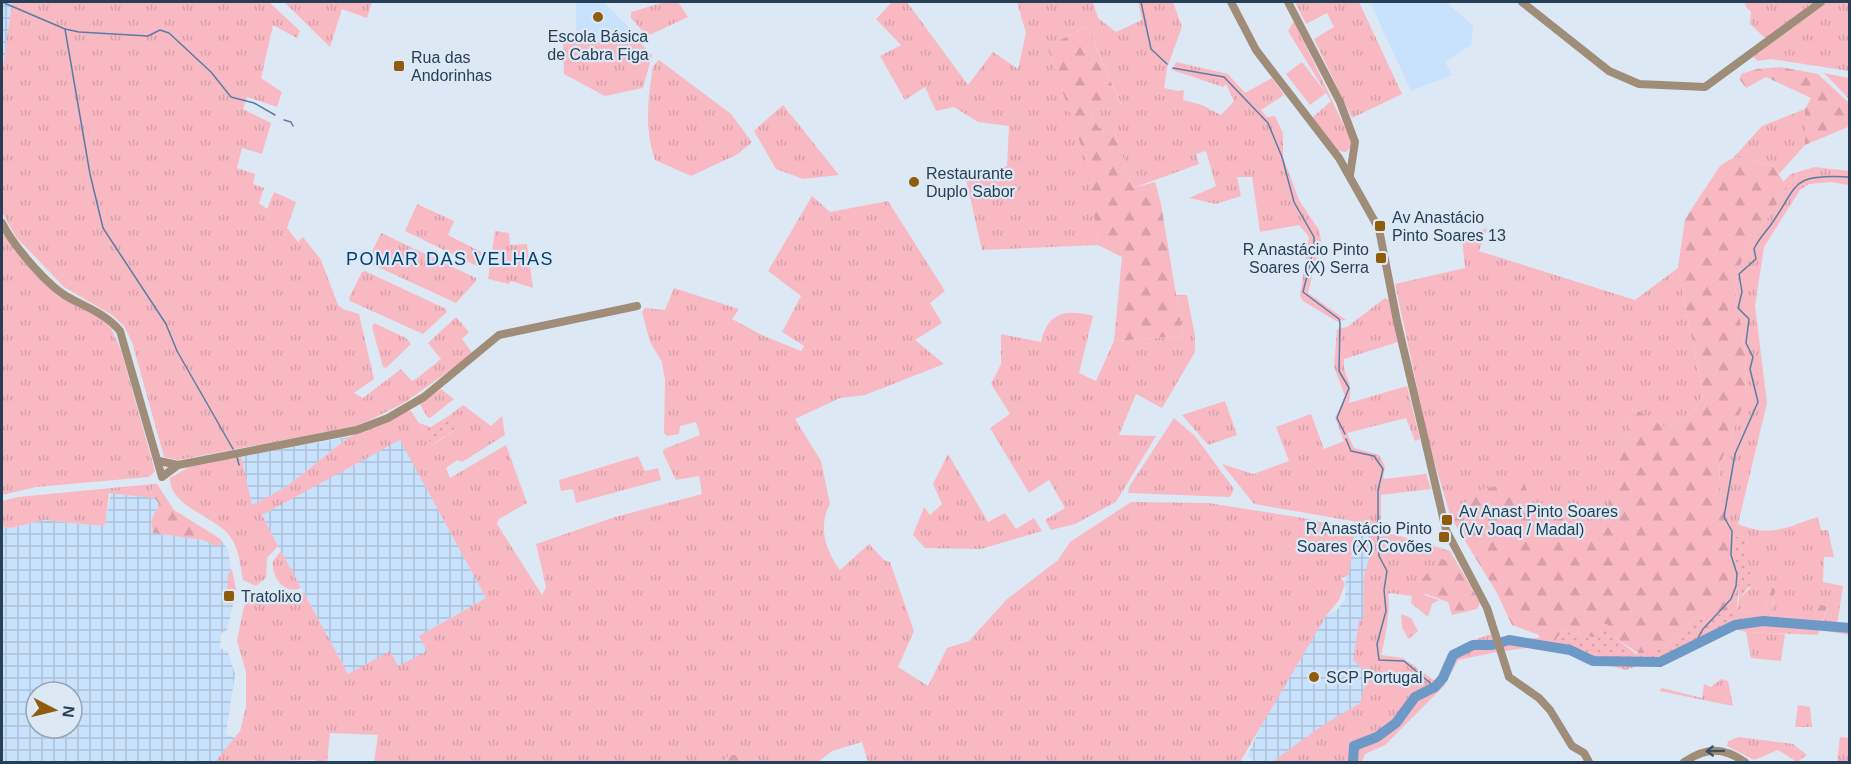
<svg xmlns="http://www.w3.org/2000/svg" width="1851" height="764" font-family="Helvetica,sans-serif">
<defs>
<pattern id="industrial-grid" width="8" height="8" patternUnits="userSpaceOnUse" patternTransform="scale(1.5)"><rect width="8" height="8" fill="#c8e1fc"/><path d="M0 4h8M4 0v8" fill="none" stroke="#acc2da"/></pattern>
<pattern id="grass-tufts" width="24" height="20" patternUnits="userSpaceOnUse" patternTransform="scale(1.5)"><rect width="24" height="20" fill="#f9b9c2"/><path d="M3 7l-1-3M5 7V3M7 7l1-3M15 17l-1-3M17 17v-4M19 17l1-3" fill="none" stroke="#d5a0a9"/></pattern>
<pattern id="forest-firs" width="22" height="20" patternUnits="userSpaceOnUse" patternTransform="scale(1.5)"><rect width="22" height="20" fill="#f9b9c2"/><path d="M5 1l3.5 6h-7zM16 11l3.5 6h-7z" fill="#d5a0a9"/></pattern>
<pattern id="garden-dots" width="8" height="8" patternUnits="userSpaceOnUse" patternTransform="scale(1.5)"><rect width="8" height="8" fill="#f9b9c2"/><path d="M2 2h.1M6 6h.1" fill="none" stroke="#d5a0a9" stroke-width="1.8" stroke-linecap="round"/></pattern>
</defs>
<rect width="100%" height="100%" fill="#dde8f5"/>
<g fill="#c8e1fc">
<polygon points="576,2 604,2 642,41 576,42"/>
<polygon points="1370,2 1446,2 1473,26 1471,45 1445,62 1452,75 1411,91"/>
</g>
<g fill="url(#industrial-grid)" fill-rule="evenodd">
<polygon points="2,2 12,2 2,75"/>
<polygon points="349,437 286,487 252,506 241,456"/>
<polygon points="400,439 486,598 427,631 440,655 401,676 348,674 261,515"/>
<path d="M111,492L155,498L159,504L151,521L153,533L203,540L219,546L222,541L228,550L235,596L227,630L221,633L220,648L228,652L235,674L226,734L235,738L215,762H2V527L11,528L44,520L102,526L105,525ZM36,692H72V728H36Z"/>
<polygon points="1347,528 1373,531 1371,534 1370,556 1383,686 1284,762 1255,762 1247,756 1266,716 1325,617 1338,609 1345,600 1346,563 1354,535"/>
</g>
<g fill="url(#grass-tufts)">
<polygon points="12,2 269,2 300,31 297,38 273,25 261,78 282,92 277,107 247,97 243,109 271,123 262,154 242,148 237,168 255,174 253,184 264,188 259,203 267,209 274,192 296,202 287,228 298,242 303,237 321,260 338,305 343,309 359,314 374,379 354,393 363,398 401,369 412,381 416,379 441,359 428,343 456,317 469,332 462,339 473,354 404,403 358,426 178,460 164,457 132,342 124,326 112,315 64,287 16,237 2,212 2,75"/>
<polygon points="284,2 372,2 367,18 342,9 330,47"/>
<polygon points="665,2 678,2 688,17 647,36 631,18 631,12"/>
<polygon points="892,2 907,2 968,85 993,52 1018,69 1026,33 1017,2 1093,2 1098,18 1116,32 1142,20 1138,2 1173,2 1182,27 1167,68 1164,88 1178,91 1184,90 1183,100 1202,105 1221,115 1234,101 1226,84 1223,87 1172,70 1176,62 1228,74 1245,93 1272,78 1284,95 1261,110 1267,117 1275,116 1283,133 1283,157 1299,200 1319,230 1321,240 1308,293 1346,320 1336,321 1303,301 1300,296 1309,237 1299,225 1260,232 1252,177 1237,177 1241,196 1216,204 1189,198 1216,186 1206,151 1196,154 1199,164 1133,188 1113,127 1099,129 1090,113 1121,104 1087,27 1047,46 1088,163 1098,245 982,250 966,179 1007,166 1009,126 978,122 954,107 936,111 925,87 905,100 880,56 901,45 876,19"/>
<polygon points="1295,2 1359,2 1402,94 1352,118 1314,39 1334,27 1327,13 1306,24"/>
<polygon points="1745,2 1814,2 1771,36 1765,38 1750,24 1751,12 1746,7"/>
<polygon points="1827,2 1849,2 1849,71 1771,59 1758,61 1753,57"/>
<polygon points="1294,21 1351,140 1351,147 1346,152 1337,151 1312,118 1331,101 1288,31"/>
<polygon points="639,42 652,55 643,88 605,96 564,74 563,43"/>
<path d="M659,60L731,114L752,142L738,154L691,176L655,160C644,128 648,99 653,66Z"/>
<polygon points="1824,73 1849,78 1849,99"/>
<polygon points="783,105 839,175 803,179 776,169 754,131"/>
<polygon points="1805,109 1805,145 1779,174 1774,166 1734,157 1762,126"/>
<path d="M1815,167L1849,171V185L1831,182L1809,184L1800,190L1764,247L1755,306L1767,403L1738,524C1771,538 1786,527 1818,517L1821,530H1828L1834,557H1824L1823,582L1843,586L1837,625L1846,626L1849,619V635L1820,630L1827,608L1820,604L1811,621L1770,615L1776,588H1772L1763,614L1737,610L1739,599L1750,588L1746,536L1734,537L1721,501L1719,467L1746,398L1745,353L1735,287L1743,256L1787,188L1783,182L1791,174Z"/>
<path d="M812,196L830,212L888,201L945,291L930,303L942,323L915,340L944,364L865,395L840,398L795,419L821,461L830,504C818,526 825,550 840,570L869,544L884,560L890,562L914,631L898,667L928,686L947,648L969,641L1006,600L1058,560L1070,542L1131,502L1208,503L1303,518L1347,528L1354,535L1349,575L1341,578L1345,584L1339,600L1326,616L1240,762H868L862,742L832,751L818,762H771L730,755L723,762H374L378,735L330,733L327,762H316L315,760L215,762L240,731L246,707V672L237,641L244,606L256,596L304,593L348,674L390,651L398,666L427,651L419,636L486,598L400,440L262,515L278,546L267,558L266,578L256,586L243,580C240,564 239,548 229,535C215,517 168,505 170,478L189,467L241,456L252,505L286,487L349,437L408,411H411L433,445L458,427L450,415L463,405L491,426L502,416L505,435L462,462L457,460L446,468L450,478L506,445L527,503L499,519L497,524L542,595L546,587L536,544L615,517L702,494L699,476L676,480L663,453L664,449L700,435L696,422L680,426L679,434L667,436L664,433L665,380L662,362L650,342L642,312L645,308L665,310L674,288L739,309L732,319L764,336L801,351L804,346L782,332L801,296L768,271Z"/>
<polygon points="417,204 454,221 448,235 483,253 481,268 405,231"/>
<polygon points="1487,228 1479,251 1635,300 1678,268 1703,394 1693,413 1666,428 1633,408 1603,526 1576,516 1536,518 1477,491 1451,518 1429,443 1395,284 1465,268 1462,238"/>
<polygon points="495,231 509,233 510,245 527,244 533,288 511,281 509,284 488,279"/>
<polygon points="2,232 33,271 58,296 98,317 111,328 121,350 155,471 149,477 36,487 2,495"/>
<polygon points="381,233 476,278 476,281 456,303 367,262"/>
<polygon points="365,271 446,309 447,312 423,334 350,301 349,298 362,272"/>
<path d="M1176,295H1187L1195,336V352L1162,408L1136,394L1119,435L1156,436L1116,502L1075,524L1051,530L1045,520L1065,508L1049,480L1029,493L990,428L1010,414L991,384L1001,364V334L1041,342C1048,312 1066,309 1093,316L1079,373L1096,381L1114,341L1183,336Z"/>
<path d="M1385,298L1389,300L1398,342L1344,359C1343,380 1354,377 1349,403L1407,386L1420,439L1415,441L1406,418L1347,433L1354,448L1379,455L1385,466L1383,479L1426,474L1431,489L1381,495V526L1254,504L1222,464L1253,474L1289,461L1276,427L1311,414L1324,449L1344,441L1335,418L1345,396L1334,367L1337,329L1347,327Z"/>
<polygon points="374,323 406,338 411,344 386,368 383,367 372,327"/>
<polygon points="441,389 454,399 430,418 427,417 420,404"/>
<polygon points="1225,401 1237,435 1208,445 1182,415"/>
<polygon points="1174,418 1195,436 1234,489 1230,497 1128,493 1129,487"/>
<polygon points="948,454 988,522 1005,513 1016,529 1034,518 1042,531 981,549 925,548 913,535 924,507 930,515 942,504 933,484"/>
<polygon points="638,456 645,471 658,468 661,480 576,503 573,489 561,491 559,480"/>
<polygon points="153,484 151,493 155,498 109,493 105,525 102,526 44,520 11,528 2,527 2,501 18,497"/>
<path d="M1373,531L1400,536L1450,551L1477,597L1454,567L1424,595L1439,600L1432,604L1428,617L1411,603L1412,596L1390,593L1388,595C1391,608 1385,641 1381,655L1403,658L1435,681C1441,673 1442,663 1448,656C1458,644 1477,639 1491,634L1497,652L1458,660L1444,686L1385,745L1365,754L1362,762H1272L1323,725L1360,703L1365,685V672L1353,660L1359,620L1363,619L1364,576L1369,559L1363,545Z"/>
<path d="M281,551L301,588C284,595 271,577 273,561Z"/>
<polygon points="1401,614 1411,618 1418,631 1409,639 1402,628"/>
<polygon points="1727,627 1736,630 1665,662 1665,665 1637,666 1626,670 1578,658 1552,648 1533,647 1504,651 1501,640 1539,638 1610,658 1645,658 1655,661"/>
<polygon points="1746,632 1785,634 1781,661 1751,658"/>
<polygon points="1721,679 1728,681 1733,706 1659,691 1662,688 1702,698 1704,684 1711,687"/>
<polygon points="1798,705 1810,707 1812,727 1795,727"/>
<polygon points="1739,737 1793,744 1807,755 1797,762 1778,750 1754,760 1727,746 1728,741"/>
<polygon points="1840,737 1849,738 1849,762 1837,762"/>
</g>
<g fill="url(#forest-firs)">
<polygon points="1087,27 1121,105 1090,114 1099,128 1113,127 1133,188 1155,182 1161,204 1183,336 1114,341 1122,257 1098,245 1087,163 1047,46"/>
<polygon points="1780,67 1818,74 1849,103 1848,127 1805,145 1805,109 1811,98 1766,77 1746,88 1740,80 1741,74 1757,69"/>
<polygon points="1734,157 1774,166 1787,188 1743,256 1735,287 1745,353 1746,398 1719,467 1721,501 1734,537 1739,578 1737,610 1763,614 1772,588 1776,588 1770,615 1811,621 1820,604 1827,607 1818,635 1746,632 1727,627 1741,617 1710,619 1697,616 1663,649 1641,655 1614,637 1597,638 1562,631 1554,643 1539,638 1539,635 1512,625 1497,593 1451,518 1477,491 1523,479 1536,518 1576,516 1603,525 1633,408 1666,428 1693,413 1703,394 1678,268 1685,219 1720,166"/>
<polygon points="153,484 157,484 174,510 219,538 222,541 219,547 203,540 153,533 151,521 159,504 151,493"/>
<path d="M1439,558C1456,562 1472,589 1480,603L1477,609L1452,615L1448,602L1420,592L1421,581Z"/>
<polygon points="232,570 236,589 233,604 226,603 228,574"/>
<polygon points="730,755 757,755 755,759 771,762 723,762"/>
</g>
<polygon fill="#f9b9c2" points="1302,62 1326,93 1310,105 1286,74"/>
<g fill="url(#garden-dots)">
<polygon points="450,415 459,426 432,445 419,423 431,427"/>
<polygon points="1746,536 1751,584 1739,599 1734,537"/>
<polygon points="1729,609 1741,617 1727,627 1660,661 1610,658 1554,643 1562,631 1597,638 1602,624 1607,624 1614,637 1636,654 1663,649 1697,616 1710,619"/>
</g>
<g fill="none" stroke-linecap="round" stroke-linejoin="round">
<g stroke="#587ea5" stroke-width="1.5">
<polyline points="2,2 65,29 79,32 148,36 160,30 169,33 211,72 231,97 254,103 275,115"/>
<polyline points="1141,2 1151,49 1167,64"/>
<polyline points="65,29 90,174 103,228 166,324 177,351 233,449"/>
<polyline points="1173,68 1224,77 1268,123 1282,157 1294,202 1314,237 1314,247 1303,292 1339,319 1340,323 1339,371 1349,388 1337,418 1345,434"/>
<polyline points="284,120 291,122 293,126"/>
<polyline points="1346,439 1351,451 1374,456 1383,469 1378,490 1378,536 1379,556 1387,571 1384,590 1386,611 1377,644 1379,660 1404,661 1435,687"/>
<polyline points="237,457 239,465"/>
<path d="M1693,647L1703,629L1731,599L1736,586L1737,574L1731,555L1732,531L1724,517L1735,454L1758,402L1750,369L1753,357L1746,343L1749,319L1738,308L1742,292L1739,274L1756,259L1754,249C1758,240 1764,234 1770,226C1800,184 1788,174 1850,177"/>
</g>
<polyline stroke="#6d99c6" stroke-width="10" points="1353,762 1354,746 1377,737 1396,723 1415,697 1435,687 1443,678 1453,655 1473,645 1492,645 1509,640 1570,650 1593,661 1660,662 1735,625 1763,621 1850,628"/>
<g stroke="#a08d79" stroke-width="8">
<polyline points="1231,2 1256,50 1339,158 1379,229 1397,321 1446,530 1487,608 1509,677 1539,698 1550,710 1572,746 1584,753 1589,762"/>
<polyline points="1288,2 1340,102 1355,142 1350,175"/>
<polyline points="1522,2 1609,71 1639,84 1705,87 1821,2"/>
<path d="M2,223C13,245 45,283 66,296C85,307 105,313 120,331L162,477L178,465"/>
<polyline points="159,461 178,465 357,430 388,418 424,397 499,335 637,306"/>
<path d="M1684,762C1707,747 1723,747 1745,762"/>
</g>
</g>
<defs><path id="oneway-shaft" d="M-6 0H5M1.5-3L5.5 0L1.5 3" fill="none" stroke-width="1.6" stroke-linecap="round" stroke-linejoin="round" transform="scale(1.5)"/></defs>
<use stroke="#3e4f5e" href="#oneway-shaft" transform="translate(1715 751) rotate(179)"/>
<g fill="#8f5b0c" stroke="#dde8f5" stroke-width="2">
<circle cx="598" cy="17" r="6"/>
<rect x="393" y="60" width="12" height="12" rx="3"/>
<circle cx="914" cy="182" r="6"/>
<rect x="1374" y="220" width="12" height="12" rx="3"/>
<rect x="1375" y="252" width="12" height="12" rx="3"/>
<rect x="1441" y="514" width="12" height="12" rx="3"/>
<rect x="1438" y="531" width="12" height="12" rx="3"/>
<rect x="223" y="590" width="12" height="12" rx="3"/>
<circle cx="1314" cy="677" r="6"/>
</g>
<g text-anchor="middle" stroke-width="4.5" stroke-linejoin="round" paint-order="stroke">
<g font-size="16" fill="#263f57" stroke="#dde8f5" text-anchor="start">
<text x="598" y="42" text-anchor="middle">Escola Básica<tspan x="598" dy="18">de Cabra Figa</tspan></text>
<text x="411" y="63">Rua das<tspan x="411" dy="18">Andorinhas</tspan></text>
<text x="926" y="179">Restaurante<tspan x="926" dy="18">Duplo Sabor</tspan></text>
<text x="1392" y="223">Av Anastácio<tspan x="1392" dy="18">Pinto Soares 13</tspan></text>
<text x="1369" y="255" text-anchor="end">R Anastácio Pinto<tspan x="1369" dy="18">Soares (X) Serra</tspan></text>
<text x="1459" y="517">Av Anast Pinto Soares<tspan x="1459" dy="18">(Vv Joaq / Madal)</tspan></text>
<text x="1432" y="534" text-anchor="end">R Anastácio Pinto<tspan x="1432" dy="18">Soares (X) Covões</tspan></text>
<text x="241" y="602">Tratolixo</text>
<text x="1326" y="683">SCP Portugal</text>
</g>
<g font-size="18" letter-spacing="1.5" fill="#004174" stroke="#dde8f5">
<text x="450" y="265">POMAR DAS VELHAS</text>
</g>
</g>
<rect width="1851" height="764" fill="none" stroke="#263f57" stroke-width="6"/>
<g transform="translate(54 710) rotate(97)"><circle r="28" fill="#dde8f5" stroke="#94a4b6" stroke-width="1.5"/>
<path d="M0-4.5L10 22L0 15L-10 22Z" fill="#8f5b0c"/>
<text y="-9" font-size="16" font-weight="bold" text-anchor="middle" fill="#263f57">N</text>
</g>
</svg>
